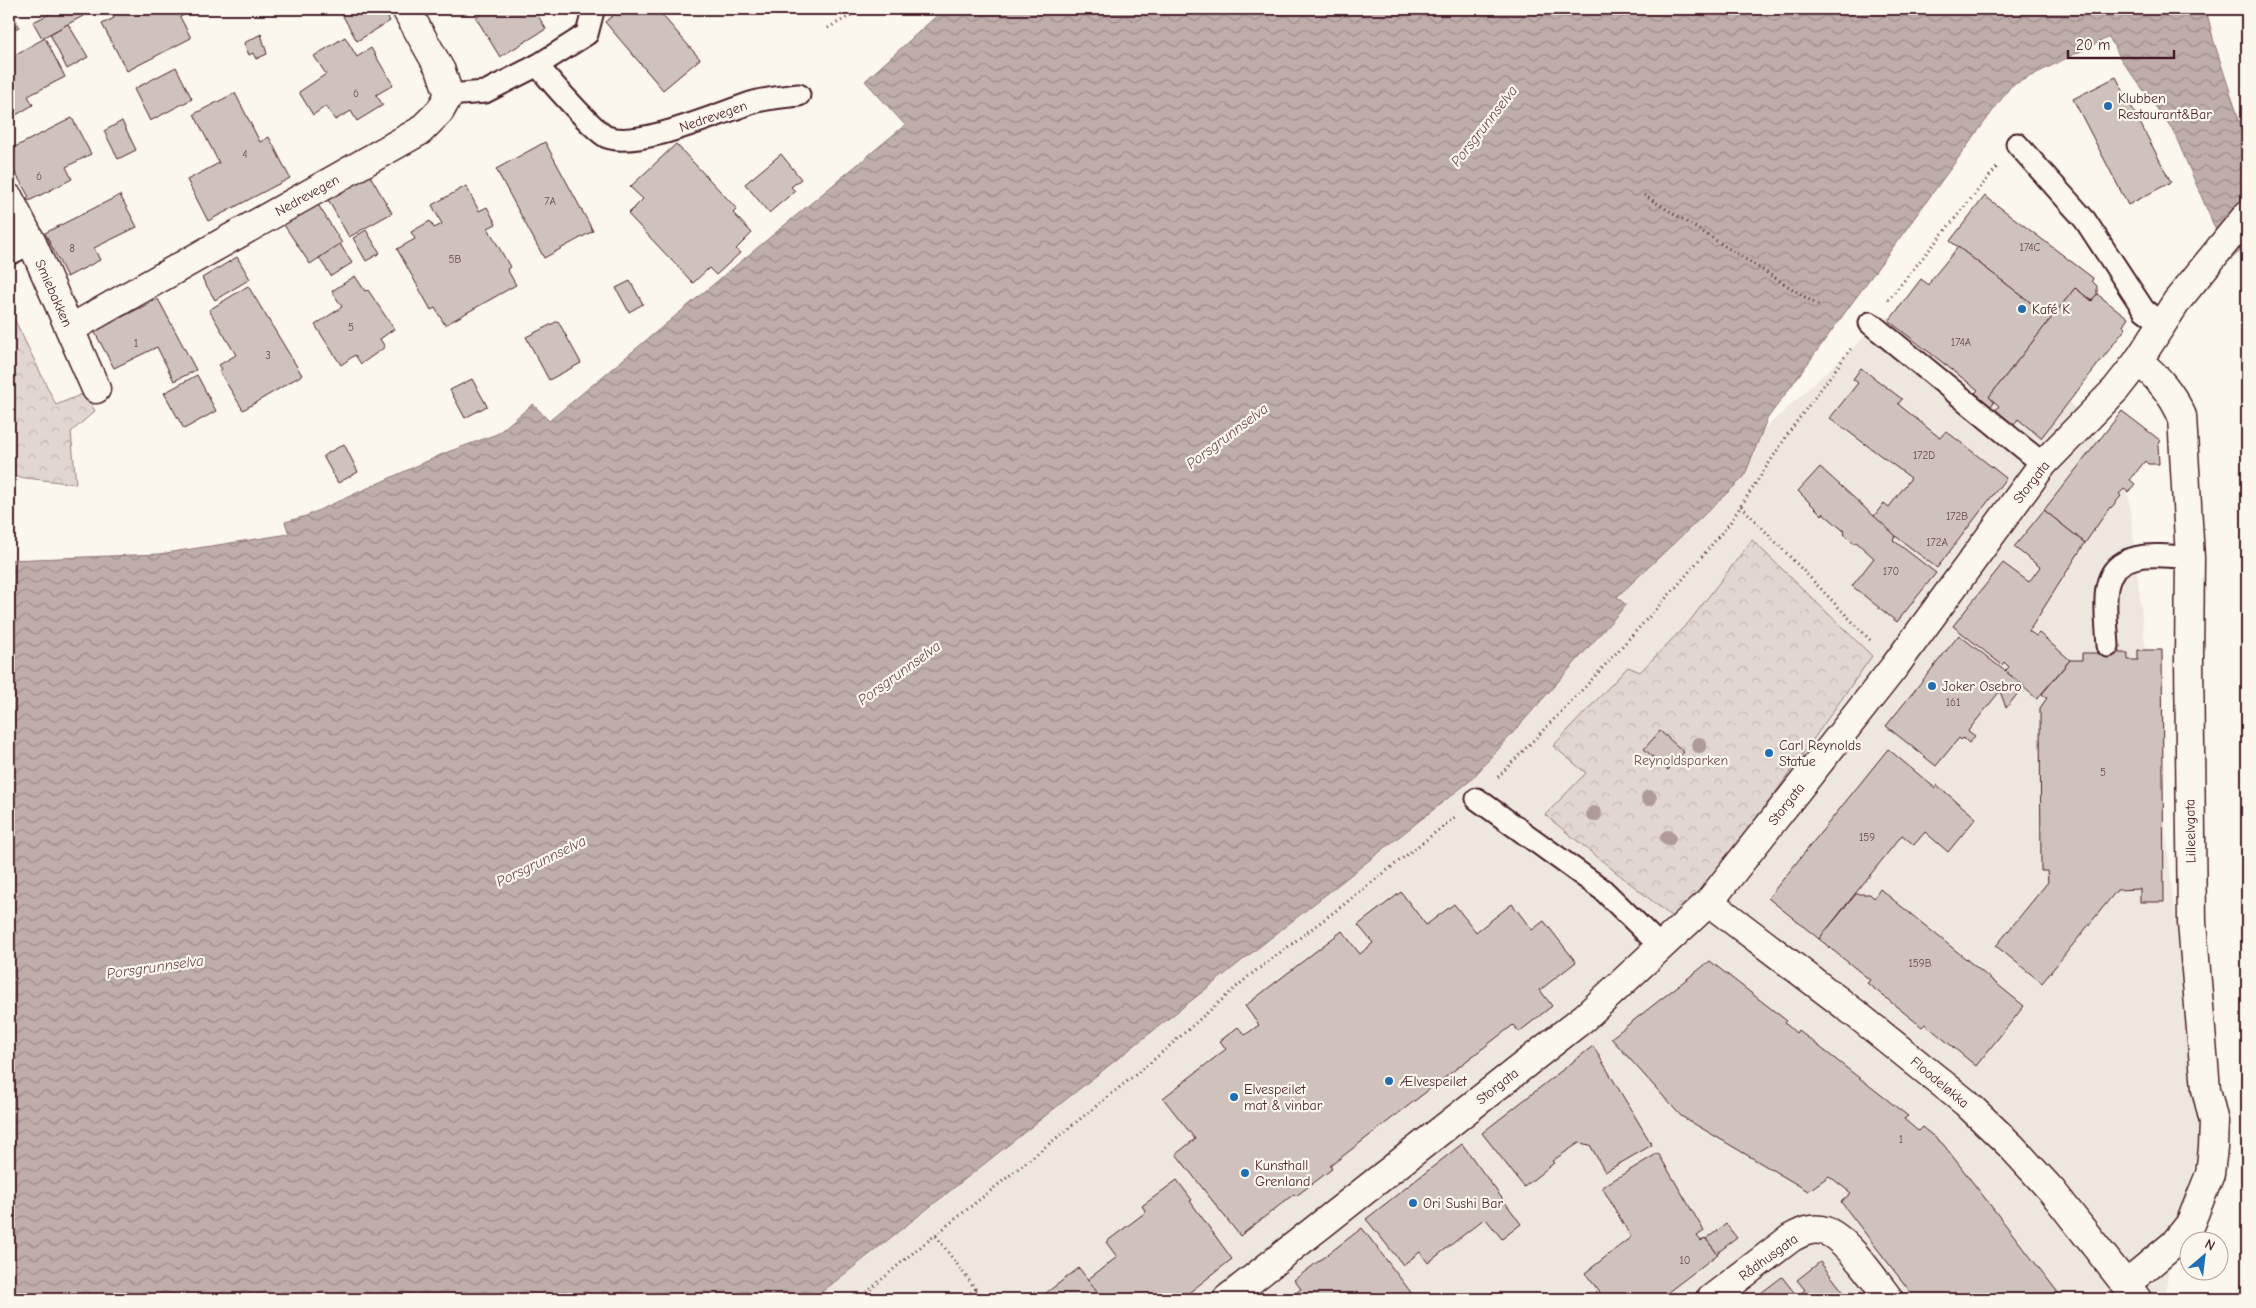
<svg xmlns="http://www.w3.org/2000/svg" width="2256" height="1308" font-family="'Comic Neue',sans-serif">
<defs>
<pattern id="park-crowns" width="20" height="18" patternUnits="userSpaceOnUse" patternTransform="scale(1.25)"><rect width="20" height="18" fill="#e2d7d0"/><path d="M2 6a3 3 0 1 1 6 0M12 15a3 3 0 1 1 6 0" fill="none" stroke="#c3b8b3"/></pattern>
<pattern id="water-waves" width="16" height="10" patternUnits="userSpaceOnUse" patternTransform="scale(1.25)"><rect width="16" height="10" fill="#bfadaa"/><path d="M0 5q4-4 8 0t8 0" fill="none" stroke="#9d8c8b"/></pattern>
</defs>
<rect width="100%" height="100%" fill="#fbf7ec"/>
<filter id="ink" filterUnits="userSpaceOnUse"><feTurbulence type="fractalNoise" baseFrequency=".02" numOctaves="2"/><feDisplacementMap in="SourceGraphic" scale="10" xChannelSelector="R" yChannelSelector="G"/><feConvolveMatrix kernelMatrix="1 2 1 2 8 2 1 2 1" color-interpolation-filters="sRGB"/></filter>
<g filter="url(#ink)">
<polygon fill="#eee7de" points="1967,302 2017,330 2127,480 2200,1141 2168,1275 2165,1299 813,1299 1471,780 1625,605 1617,598 1744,477 1761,432 1886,317"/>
<g fill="url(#park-crowns)" stroke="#967b7e">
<polygon points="9,308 56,405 85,393 95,411 71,432 76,484 9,476"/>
<polygon points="1752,540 1872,656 1682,925 1545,815 1586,773 1553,746 1628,667 1640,672 1689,622"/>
</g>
<polygon fill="url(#water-waves)" stroke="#907477" points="944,9 2206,9 2214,42 2247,145 2247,245 2229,261 2173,130 2122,61 2109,37 2011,86 1767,419 1744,477 1617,597 1626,605 1471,780 813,1299 9,1299 9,560 159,554 289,534 285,522 306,516 445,453 497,434 533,404 549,421 905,125 865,81"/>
<g fill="#cfc2bc" stroke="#4a1f2b">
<polygon points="9,9 19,27 9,32"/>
<polygon points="52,9 80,9 83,16 42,38 33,22 54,12"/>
<polygon points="110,9 181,9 184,15 180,17 191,38 127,71 102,24 114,18"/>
<polygon points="339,9 383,9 390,21 357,41"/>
<polygon points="476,9 534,9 546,29 500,57 476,18 480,15"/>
<polygon points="621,9 657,9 700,59 663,90 605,22"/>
<polygon points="68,24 88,57 67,69 50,34"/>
<polygon points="261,34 267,54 256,59 253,53 249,55 244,43"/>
<polygon points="345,37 357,57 371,48 393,85 376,95 383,105 357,121 351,111 335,120 326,106 313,115 299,92 326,74 314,56"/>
<polygon points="45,38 65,77 28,96 33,105 9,119 9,58"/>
<polygon points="176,67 192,99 150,121 134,89"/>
<polygon points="2116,77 2171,182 2128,205 2073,99"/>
<polygon points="235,93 260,142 269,137 290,178 208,221 187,180 219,163 194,114"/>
<polygon points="72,118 91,154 66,167 72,179 29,201 27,198 29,197 9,162 9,150"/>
<polygon points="122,121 136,150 118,159 104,131"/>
<polygon points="545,142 593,231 544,258 496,169"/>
<polygon points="676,144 737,209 733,213 752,233 736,249 740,253 716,275 709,268 693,283 628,214 643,199 630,187"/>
<polygon points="781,154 801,179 791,187 795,191 769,213 745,184"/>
<polygon points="369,174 392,213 349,237 327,198"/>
<polygon points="466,186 479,211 487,207 496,224 488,228 510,267 507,269 516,285 445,325 435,308 431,310 397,249 415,239 411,232 430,221 434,228 442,224 432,205"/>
<polygon points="120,195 137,227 94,248 100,260 67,277 45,233"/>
<polygon points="1985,196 2093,278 2092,281 2097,286 2097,294 2092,301 2075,288 2057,311 2049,304 2043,312 1950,241"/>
<polygon points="317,203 342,243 310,264 284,225"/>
<polygon points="366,230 380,253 366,261 353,238"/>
<polygon points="340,244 352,263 331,276 319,258"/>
<polygon points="1958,247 2043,312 2049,304 2057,311 1989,397 1994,402 1991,406 1975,393 1978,390 1889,321 1921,279 1929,285 1931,280"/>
<polygon points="237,257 250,279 215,300 202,278"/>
<polygon points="355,276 365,291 368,290 394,329 380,339 385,347 361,364 355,355 341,365 315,325 342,307 332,291"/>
<polygon points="630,281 643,304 629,312 616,288"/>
<polygon points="248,286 302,375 243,410 219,371 222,369 219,365 236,355 209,310"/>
<polygon points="2075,288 2092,301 2097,294 2128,318 2123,326 2126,328 2041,438 2018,419 2014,425 1996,410 1999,406 1989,397"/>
<polygon points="158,299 196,370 174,381 157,347 114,368 94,331"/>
<polygon points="558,321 581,363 549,380 526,337"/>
<polygon points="1861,368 1902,399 1898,404 1940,438 1946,431 2006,478 1937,568 1889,531 1874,516 1884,503 1889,507 1911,478 1830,418 1858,383 1853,379"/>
<polygon points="197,375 216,411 184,429 164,393"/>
<polygon points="472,379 487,406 465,418 450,390"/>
<polygon points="2122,411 2161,441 2158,444 2159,464 2148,464 2145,461 2130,480 2135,484 2128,492 2124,489 2119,494 2121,496 2111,508 2110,507 2085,543 2044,510"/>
<polygon points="344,444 358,472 338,483 323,456"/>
<polygon points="1820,467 1896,536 1893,540 1936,573 1897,622 1852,586 1874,558 1856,542 1854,544 1844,534 1845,532 1823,513 1822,515 1798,491"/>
<polygon points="2044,510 2085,543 2029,631 2036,636 2039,633 2070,660 2037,699 2005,671 2009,667 2004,662 2002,665 1953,626 2003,563 2029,582 2040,567 2014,547"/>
<polygon points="1959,635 2024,686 2006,708 2000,691 1968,731 1975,736 1969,743 1963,738 1961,740 1959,738 1936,766 1886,726"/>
<polygon points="2138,650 2162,650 2164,902 2140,902 2140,889 2117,890 2042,983 1996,946 2048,882 2047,871 2041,871 2040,708 2047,698 2042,694 2070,660 2082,660 2082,653 2128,653 2128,660 2138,660"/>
<polygon points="1660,731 1684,752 1668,770 1644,749"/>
<polygon points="1888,749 1935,788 1937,785 1976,818 1948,852 1925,832 1914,845 1902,835 1819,939 1768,898"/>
<polygon points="1880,889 2024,1006 1976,1066 1925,1024 1922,1027 1867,983 1870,980 1819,939 1856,894 1870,894 1874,898"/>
<polygon points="1401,892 1426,925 1454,904 1476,932 1512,904 1532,930 1544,921 1576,962 1540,990 1552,1006 1519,1032 1513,1025 1330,1166 1332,1169 1296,1196 1294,1194 1240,1236 1176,1154 1195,1139 1163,1098 1226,1049 1220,1041 1238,1027 1245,1035 1259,1025 1245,1006 1342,931 1360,954 1373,943 1358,925"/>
<polygon points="1710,961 1787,1021 1785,1023 1796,1033 1798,1030 1908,1116 1904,1119 1918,1131 1922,1127 1943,1144 2063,1299 1916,1299 1841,1202 1851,1193 1829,1176 1808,1191 1681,1116 1611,1038"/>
<polygon points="1593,1046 1652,1145 1605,1172 1590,1145 1579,1143 1552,1161 1554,1163 1524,1187 1482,1133"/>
<polygon points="1462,1144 1521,1224 1502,1239 1485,1218 1428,1263 1420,1252 1403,1265 1366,1219"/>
<polygon points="1658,1153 1704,1231 1697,1236 1701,1241 1705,1238 1718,1254 1659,1299 1605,1299 1585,1273 1631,1237 1602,1187"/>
<polygon points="1177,1180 1192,1200 1190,1201 1232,1259 1181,1299 1103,1299 1087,1280 1117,1257 1106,1242 1146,1212 1142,1206"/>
<polygon points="1726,1224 1737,1238 1717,1253 1706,1239"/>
<polygon points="1362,1228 1416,1299 1288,1299 1301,1289 1294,1280"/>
<polygon points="1820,1262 1849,1299 1753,1299 1782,1277 1797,1296 1805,1290 1797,1280"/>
<polygon points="1079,1268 1103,1299 1038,1299"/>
</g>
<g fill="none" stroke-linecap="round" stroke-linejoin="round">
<defs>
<g id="lane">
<path d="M538,65C546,77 597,134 607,137C639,149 719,113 754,102C768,98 784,97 799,95"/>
<polyline points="449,95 485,92 538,65 587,34 593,11"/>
<polyline points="2017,144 2085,220 2144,310 2161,323"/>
<polyline points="9,254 32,243"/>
<polyline points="1870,323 2043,464"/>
<path d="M2108,646C2107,628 2104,606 2107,588C2114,548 2159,555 2190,558"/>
<polyline points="1477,799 1603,890 1660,946"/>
</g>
<g id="street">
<polyline points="9,198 32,243 96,389"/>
<polyline points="70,329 420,131 440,111 449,95 441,71 406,9"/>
<path d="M2126,1284L2174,1244L2190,1224L2210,1174L2213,1148L2214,1122L2206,1089L2192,923L2189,659L2190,558L2182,416C2171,392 2158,377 2138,361"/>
<path d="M1711,1299L1791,1238C1802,1232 1812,1227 1825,1231C1846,1237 1875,1281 1889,1299"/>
</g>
<g id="secondary">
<polyline points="1709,902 1856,1014 1965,1102 2011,1146 2052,1191 2137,1299"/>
<polyline points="1227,1299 1585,1017 1709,902 1895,666 2043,464 2116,389 2138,361 2177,301 2247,215"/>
</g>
</defs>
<use href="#lane" stroke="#4a1f2b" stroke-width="25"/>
<use href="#street" stroke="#4a1f2b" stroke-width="31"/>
<use href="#secondary" stroke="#4a1f2b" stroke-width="31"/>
<g stroke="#4a1f2b" stroke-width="3" stroke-dasharray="1 4" stroke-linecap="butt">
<polyline points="828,28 862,9"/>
<polyline points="1644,195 1821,307"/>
<polyline points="1888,300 1998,166"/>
<polyline points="1741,506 1872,642"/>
<polyline points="1498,777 1585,687 1678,585 1729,524 1792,428 1852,347"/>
<polyline points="936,1236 983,1299"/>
<polyline points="359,1299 360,1299"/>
<polyline points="859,1299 909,1256 1150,1063 1249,976 1342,906 1455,817"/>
<polyline points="963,1299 976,1289"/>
</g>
<use href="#lane" stroke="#fbf7ec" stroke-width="21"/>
<use href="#street" stroke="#fbf7ec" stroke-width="28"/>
<use href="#secondary" stroke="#fbf7ec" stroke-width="28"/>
</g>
<g fill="#af9a98">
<circle cx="1699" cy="745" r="8"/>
<circle cx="1649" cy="798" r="8"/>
<circle cx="1594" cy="814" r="8"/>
<circle cx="1668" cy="838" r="8"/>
</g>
</g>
<g fill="#1f6fb2" stroke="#fbf7ec" stroke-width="2">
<circle cx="2108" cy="106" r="5"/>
<circle cx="2022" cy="309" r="5"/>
<circle cx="1932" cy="686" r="5"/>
<circle cx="1769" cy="753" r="5"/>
<circle cx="1389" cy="1081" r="5"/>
<circle cx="1234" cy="1097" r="5"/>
<circle cx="1245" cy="1173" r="5"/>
<circle cx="1413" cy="1203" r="5"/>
</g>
<g text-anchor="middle" stroke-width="4.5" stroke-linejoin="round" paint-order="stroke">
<g font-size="11" fill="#6b484f">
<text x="356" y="97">6</text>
<text x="245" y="158">4</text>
<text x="39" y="180">6</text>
<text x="550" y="205">7A</text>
<text x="2030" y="251">174C</text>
<text x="72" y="252">8</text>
<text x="455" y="263">5B</text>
<text x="351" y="331">5</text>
<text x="1961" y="346">174A</text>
<text x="136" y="347">1</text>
<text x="268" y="359">3</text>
<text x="1924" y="459">172D</text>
<text x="1957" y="520">172B</text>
<text x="1937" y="546">172A</text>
<text x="1891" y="575">170</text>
<text x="1953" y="706">161</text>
<text x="2103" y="776">5</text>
<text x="1867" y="841">159</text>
<text x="1920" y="967">159B</text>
<text x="1901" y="1143">1</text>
<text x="1685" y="1264">10</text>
</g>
<g font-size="14" fill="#4a1f2b" stroke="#fbf7ec" text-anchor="start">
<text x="2118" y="103">Klubben<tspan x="2118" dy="16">Restaurant&amp;Bar</tspan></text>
<text x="2032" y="314">Kafé K</text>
<text x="1942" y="691">Joker Osebro</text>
<text x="1779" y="750">Carl Reynolds<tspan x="1779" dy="16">Statue</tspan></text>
<text x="1399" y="1086">Ælvespeilet</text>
<text x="1244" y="1094">Elvespeilet<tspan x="1244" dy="16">mat &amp; vinbar</tspan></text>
<text x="1255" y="1170">Kunsthall<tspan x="1255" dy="16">Grenland</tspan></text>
<text x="1423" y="1208">Ori Sushi Bar</text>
</g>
<g font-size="14" fill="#4a1f2b" stroke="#fbf7ec">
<text transform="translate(713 116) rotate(-19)" y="5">Nedrevegen</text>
<text transform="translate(307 195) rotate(-29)" y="5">Nedrevegen</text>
<text transform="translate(54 293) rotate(66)" y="5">Smiebakken</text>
<text transform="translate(2031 482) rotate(-52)" y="5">Storgata</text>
<text transform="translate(1786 804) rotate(-52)" y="5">Storgata</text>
<text transform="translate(2190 831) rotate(-91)" y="5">Lilleelvgata</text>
<text transform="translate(1940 1082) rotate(40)" y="5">Floodeløkka</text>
<text transform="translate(1497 1086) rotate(-38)" y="5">Storgata</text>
<text transform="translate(1768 1257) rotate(-36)" y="5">Rådhusgata</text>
</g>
<g font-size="14" fill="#704d54" stroke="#fbf7ec">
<text x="1681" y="765">Reynoldsparken</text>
</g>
<g font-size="15" font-style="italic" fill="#6d4a51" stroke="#fbf7ec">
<text transform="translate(1484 126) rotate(-52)" y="5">Porsgrunnselva</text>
<text transform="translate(1227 436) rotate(-37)" y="5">Porsgrunnselva</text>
<text transform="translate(899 673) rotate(-36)" y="5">Porsgrunnselva</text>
<text transform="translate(541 861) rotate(-26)" y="5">Porsgrunnselva</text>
<text transform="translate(155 967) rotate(-8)" y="5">Porsgrunnselva</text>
</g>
</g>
<rect width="2256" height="1308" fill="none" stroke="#fbf7ec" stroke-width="30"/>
<rect x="15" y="15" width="2226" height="1278" fill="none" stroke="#4a1f2b" stroke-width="2" filter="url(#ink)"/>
<g transform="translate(2204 1256) rotate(28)"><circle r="24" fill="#fbf7ec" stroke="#b4a19f"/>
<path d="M0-4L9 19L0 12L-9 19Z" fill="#1f6fb2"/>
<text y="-8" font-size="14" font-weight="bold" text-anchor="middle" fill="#4a1f2b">N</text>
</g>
<path d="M2068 50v8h106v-8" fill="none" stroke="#4a1f2b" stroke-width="2.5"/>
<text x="2076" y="50" font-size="15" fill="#4a1f2b" stroke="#fbf7ec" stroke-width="4" paint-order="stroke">20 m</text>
</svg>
